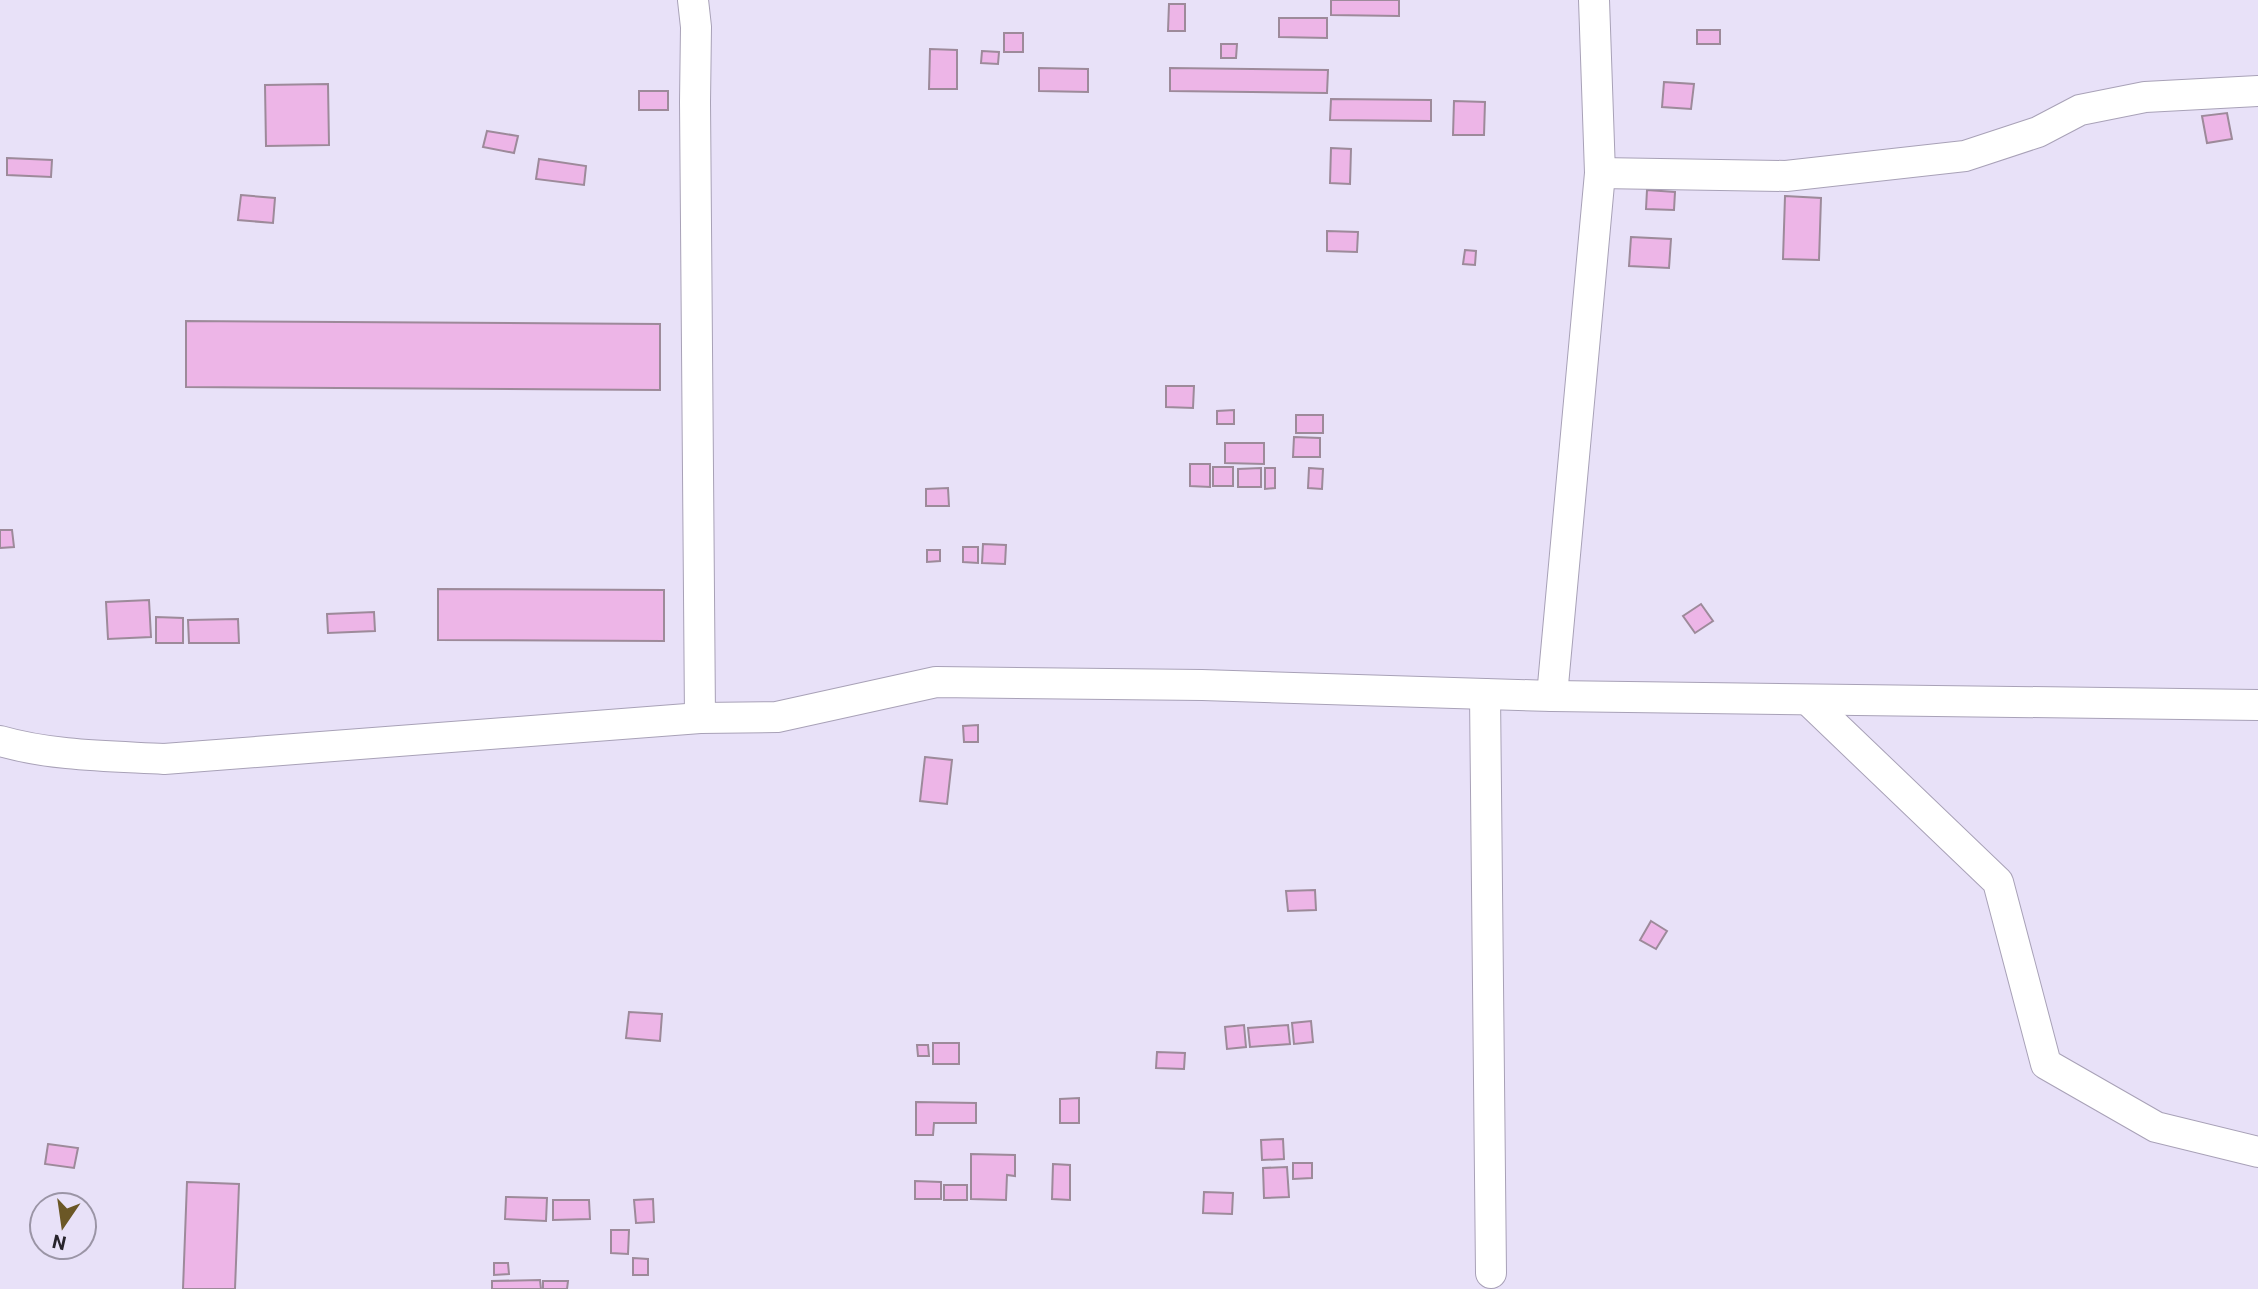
<svg xmlns="http://www.w3.org/2000/svg" width="2258" height="1289" font-family="Roboto,sans-serif">
<rect width="100%" height="100%" fill="#e8e1f8"/>
<g fill="#edb5e7" stroke="#9d8a9a" stroke-width="2">
<polygon points="1331,0 1399,0 1399,16 1331,15"/>
<polygon points="1169,4 1185,4 1185,31 1168,31"/>
<polygon points="1279,18 1327,18 1327,38 1279,37"/>
<rect x="1697" y="30" width="23" height="14"/>
<rect x="1004" y="33" width="19" height="19"/>
<polygon points="1221,44 1237,44 1236,58 1221,58"/>
<polygon points="930,49 957,50 957,89 929,89"/>
<polygon points="982,51 999,52 998,64 981,63"/>
<polygon points="1039,68 1088,69 1088,92 1039,91"/>
<polygon points="1170,68 1328,70 1327,93 1170,91"/>
<polygon points="1664,82 1694,84 1691,109 1662,107"/>
<polygon points="328,84 329,145 266,146 265,85"/>
<rect x="639" y="91" width="29" height="19"/>
<polygon points="1331,99 1431,100 1431,121 1330,120"/>
<polygon points="1454,101 1485,102 1484,135 1453,135"/>
<polygon points="2227,113 2232,139 2207,143 2202,116"/>
<polygon points="487,131 518,136 514,153 483,147"/>
<polygon points="1331,148 1351,149 1350,184 1330,183"/>
<polygon points="7,158 52,160 51,177 7,175"/>
<polygon points="539,159 586,166 584,185 536,179"/>
<polygon points="1647,190 1675,192 1674,210 1646,209"/>
<polygon points="241,195 275,198 273,223 238,220"/>
<polygon points="1785,196 1821,198 1819,260 1783,259"/>
<polygon points="1327,231 1358,232 1357,252 1327,251"/>
<polygon points="1631,237 1671,239 1669,268 1629,266"/>
<polygon points="1465,250 1476,251 1475,265 1463,264"/>
<polygon points="186,321 660,324 660,390 186,387"/>
<polygon points="1166,386 1194,386 1193,408 1166,407"/>
<polygon points="1234,410 1234,424 1217,424 1217,411"/>
<rect x="1296" y="415" width="27" height="18"/>
<polygon points="1294,437 1320,438 1320,457 1293,457"/>
<polygon points="1225,443 1264,443 1264,464 1225,463"/>
<polygon points="1190,464 1210,464 1210,487 1190,486"/>
<rect x="1213" y="467" width="20" height="19"/>
<polygon points="1261,468 1261,487 1238,487 1238,469"/>
<polygon points="1265,468 1275,468 1275,488 1265,489"/>
<polygon points="1309,468 1323,469 1322,489 1308,488"/>
<polygon points="948,488 949,506 926,506 926,489"/>
<polygon points="0,530 12,530 14,547 0,548"/>
<polygon points="983,544 1006,545 1005,564 982,563"/>
<polygon points="963,547 978,547 978,563 963,562"/>
<polygon points="927,550 940,550 940,561 927,562"/>
<polygon points="438,589 664,590 664,641 438,640"/>
<polygon points="149,600 151,637 108,639 106,602"/>
<polygon points="1701,604 1713,621 1695,633 1683,616"/>
<polygon points="374,612 375,631 328,633 327,614"/>
<polygon points="156,617 183,618 183,643 156,643"/>
<polygon points="238,619 239,643 189,643 188,620"/>
<polygon points="978,725 978,742 964,742 963,726"/>
<polygon points="925,757 952,760 947,804 920,801"/>
<polygon points="1315,890 1316,910 1288,911 1286,891"/>
<polygon points="1651,921 1667,931 1656,949 1640,940"/>
<polygon points="629,1012 662,1014 660,1041 626,1038"/>
<polygon points="1311,1021 1313,1042 1294,1044 1292,1023"/>
<polygon points="1244,1025 1246,1047 1227,1049 1225,1027"/>
<polygon points="1288,1025 1290,1044 1250,1047 1248,1028"/>
<rect x="933" y="1043" width="26" height="21"/>
<polygon points="917,1045 928,1045 929,1056 918,1056"/>
<polygon points="1157,1052 1185,1053 1184,1069 1156,1068"/>
<polygon points="1079,1098 1079,1123 1060,1123 1060,1099"/>
<polygon points="916,1102 976,1103 976,1123 934,1123 933,1135 916,1135"/>
<polygon points="1283,1139 1284,1159 1262,1160 1261,1140"/>
<polygon points="48,1144 78,1148 74,1168 45,1164"/>
<polygon points="971,1154 1015,1155 1015,1176 1007,1175 1006,1200 971,1199"/>
<polygon points="1293,1163 1312,1163 1312,1178 1293,1179"/>
<polygon points="1053,1164 1070,1165 1070,1200 1052,1199"/>
<polygon points="1287,1167 1289,1197 1264,1198 1263,1168"/>
<polygon points="915,1181 941,1182 941,1199 915,1199"/>
<polygon points="187,1182 239,1184 235,1289 183,1289"/>
<rect x="944" y="1185" width="23" height="15"/>
<polygon points="1204,1192 1233,1193 1232,1214 1203,1213"/>
<polygon points="506,1197 547,1198 546,1221 505,1219"/>
<polygon points="653,1199 654,1222 636,1223 634,1200"/>
<polygon points="553,1200 589,1200 590,1219 553,1220"/>
<polygon points="611,1230 629,1230 628,1254 611,1253"/>
<polygon points="633,1258 648,1259 648,1275 633,1275"/>
<polygon points="494,1263 508,1263 509,1274 494,1275"/>
<polygon points="540,1280 541,1289 492,1289 492,1281"/>
<polygon points="543,1281 568,1281 567,1289 543,1289"/>
</g>
<g fill="none" stroke-linecap="round" stroke-linejoin="round">
<defs>
<g id="minor">
<polyline points="693,0 696,27 695,102 700,718"/>
<polyline points="1600,173 1786,176 1965,156 2038,132 2080,110 2145,97 2258,91"/>
<polyline points="1485,694 1491,1273"/>
<polyline points="1552,696 1600,173 1594,0"/>
<polyline points="1808,700 1998,882 2046,1064 2156,1127 2258,1152"/>
<path d="M0,741C52,756 110,756 164,759L700,718L777,717L936,682L1202,685L1552,696L2258,705"/>
</g>
</defs>
<use href="#minor" stroke="#a8a1b7" stroke-width="32"/>
<use href="#minor" stroke="#fff" stroke-width="30"/>
</g>
<g transform="translate(63 1226) rotate(193)"><circle r="33" fill="#e8e1f8" stroke="#9b95a6" stroke-width="2"/>
<path d="M0-5L12 26L0 18L-12 26Z" fill="#6b5726"/>
<text y="-10" font-size="19" font-weight="bold" text-anchor="middle" fill="#27242c">N</text>
</g>
</svg>
